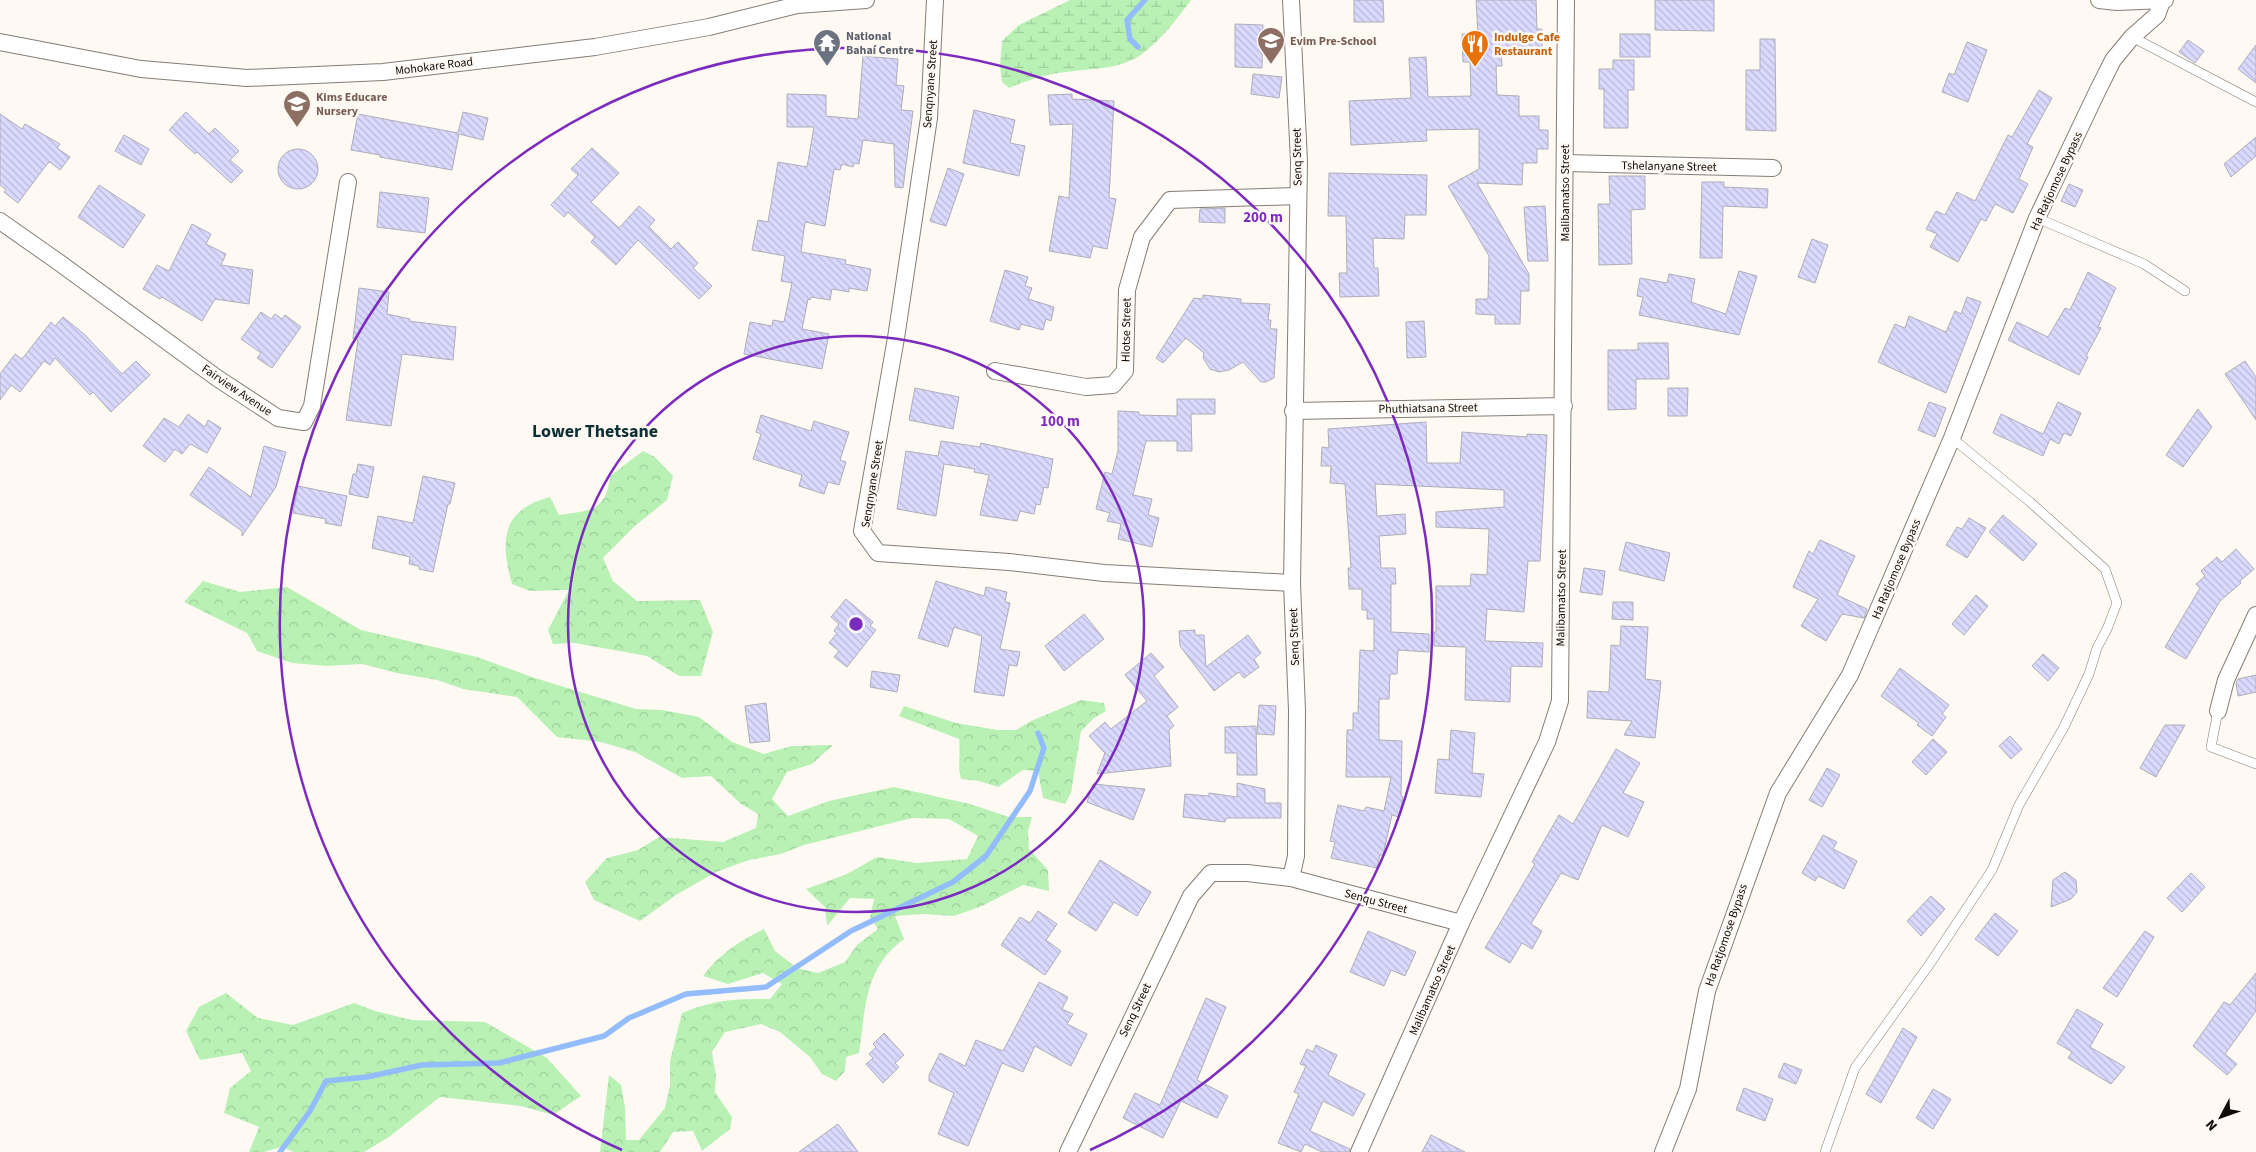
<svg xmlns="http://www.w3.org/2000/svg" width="2256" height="1152" font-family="'Source Sans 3',sans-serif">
<defs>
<pattern id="forest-crowns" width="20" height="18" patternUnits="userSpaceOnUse" patternTransform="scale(1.25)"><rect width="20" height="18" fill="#b9f1b5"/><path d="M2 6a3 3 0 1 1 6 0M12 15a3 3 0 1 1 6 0" fill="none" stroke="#9ecd9a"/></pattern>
<pattern id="wetland-marsh" width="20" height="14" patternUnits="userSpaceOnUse" patternTransform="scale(1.25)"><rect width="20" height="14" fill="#b9f1b5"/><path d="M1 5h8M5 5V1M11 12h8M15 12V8" fill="none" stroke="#9ecd9a"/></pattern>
<pattern id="building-back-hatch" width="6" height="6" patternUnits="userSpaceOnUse" patternTransform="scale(1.25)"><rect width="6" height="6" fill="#dad9fe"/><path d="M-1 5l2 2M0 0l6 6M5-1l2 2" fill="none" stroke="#bab9d8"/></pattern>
</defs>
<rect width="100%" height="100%" fill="#fff9f4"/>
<g fill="url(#forest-crowns)">
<path d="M643,451L655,457L673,476L667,500L635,526L603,558L613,581L637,601L700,600L713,632L701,676H679L647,656L575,643L553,644L548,630L569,590L530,591L512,584C500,541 501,510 550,497L559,515C589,511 607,511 610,476Z"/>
<path d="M203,581L240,592L287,587L361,630L477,657L535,678L636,709L662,710L699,717L732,742L764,754L791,746L833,745L812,764L787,772L772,799L788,816L829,801L894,787L970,804L1009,817H1032L1028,831L1029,849L1048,870L1049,891L1023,885L982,906L954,916L923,914L895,916L904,939C863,969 866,1009 859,1053L846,1057L845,1071L836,1081L822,1074L810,1057L780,1032L761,1024L725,1032L712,1052L716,1076L715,1092L732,1117L730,1129L702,1151L693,1131L673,1132L660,1152H600L609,1075L621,1085L625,1107L626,1140H639L665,1108L670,1085V1061L682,1013C717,999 734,999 770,999L782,984L763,973L728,984L703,976C719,954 740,941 764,929L775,951L797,968L818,973L845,962L857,945L878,929L870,917L874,899L850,898L827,926L825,907L806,889L847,874L877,857L917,863L967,859L978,836L949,819L912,818L804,845L781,854L749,860L716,872L676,895L640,921L594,900L585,882L607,858L638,850L659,837L723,842L756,828L758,814L741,804L711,776L682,778L635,752L601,742L557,737L517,697L463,689L437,680L397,673L362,664L327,666L292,663L257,651L247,633L184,602Z"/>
<path d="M1081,700L1104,703L1106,711L1094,718L1081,731L1071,793L1065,804L1043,798L1038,771L1023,770L998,787L979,781L961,779C957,763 961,754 959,739L899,716L904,706L956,723L998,730H1016L1031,721Z"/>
<polygon points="226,993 258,1018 293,1025 354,1003 375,1011 412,1020 485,1022 547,1058 581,1096 553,1115 521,1106 440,1097 389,1137 364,1152 294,1152 281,1147 264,1152 249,1152 259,1127 224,1113 230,1088 251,1071 242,1053 200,1060 186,1031 199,1007"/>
</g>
<path fill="url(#wetland-marsh)" d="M1070,0H1191C1177,19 1161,40 1142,54C1117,72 1082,68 1053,74C1037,77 1023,82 1009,88L1002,82L1000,66L1002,41L1019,25Z"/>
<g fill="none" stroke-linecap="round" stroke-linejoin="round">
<g stroke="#92bcfc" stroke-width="5.5">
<polyline points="1138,47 1130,39 1127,20 1145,0"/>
<polyline points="280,1152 310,1111 326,1081 367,1077 422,1065 499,1063 604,1036 629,1018 686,994 766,987 851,931 953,882 986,856 1030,791 1044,748 1038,733"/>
</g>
</g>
<g fill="url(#building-back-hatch)" stroke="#aeaeb8">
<polygon points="1354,0 1383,0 1384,22 1354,22"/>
<polygon points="1476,0 1536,0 1537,29 1542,29 1542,48 1501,48 1502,66 1496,66 1497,95 1519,96 1519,116 1539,116 1539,130 1548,130 1548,149 1537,149 1537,163 1523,163 1522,185 1477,183 1529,274 1529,291 1521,291 1520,324 1495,324 1495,315 1476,314 1476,299 1488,299 1489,256 1448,186 1479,169 1479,129 1426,130 1427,141 1351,145 1349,101 1411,98 1409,58 1426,57 1428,97 1471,96 1470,62 1463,62 1462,34 1478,33"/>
<polygon points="1655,0 1714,0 1714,31 1655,30"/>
<polygon points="1235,24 1263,25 1262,68 1235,67"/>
<rect x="1620" y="34" width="30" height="23"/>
<polygon points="1760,39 1775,39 1776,131 1746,130 1746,70 1760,70"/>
<polygon points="2188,40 2204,51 2195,63 2179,52"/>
<polygon points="1967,42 1987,50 1968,102 1942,92 1949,73 1954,75"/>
<polygon points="2256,45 2256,83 2238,69"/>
<polygon points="863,56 898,59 896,85 904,86 901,110 913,111 903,188 895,187 894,144 863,140 859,164 854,163 853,167 842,164 840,170 834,169 825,226 805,222 801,252 846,260 845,264 871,269 867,291 849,288 849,292 832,289 830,300 811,297 810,300 808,299 802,329 829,334 822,369 744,354 750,322 772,326 773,320 784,322 792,283 781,281 785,256 752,250 758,220 768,222 778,162 807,167 814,127 787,127 787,94 826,95 826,116 858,119"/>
<polygon points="1613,60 1634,60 1634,90 1628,90 1628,128 1604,128 1604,89 1599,89 1599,69 1613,69"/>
<polygon points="1253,74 1282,77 1279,98 1251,94"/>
<polygon points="2039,90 2052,98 2027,144 2033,147 2019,179 2028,184 2013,213 1995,204 1986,221 1981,219 1958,262 1930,247 1937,234 1926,229 1936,211 1945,215 1957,192 1975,201 2008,135 2012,137"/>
<polygon points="1072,94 1072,99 1114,101 1109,198 1116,199 1107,249 1093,246 1090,258 1049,251 1059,196 1069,198 1073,124 1050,125 1048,95"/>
<polygon points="974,110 1015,120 1010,143 1025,146 1019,176 963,163"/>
<polygon points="186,112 209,134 215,128 239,151 230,160 243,171 231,183 197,152 195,154 169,130"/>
<polygon points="463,112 488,118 483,140 459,134 452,170 380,157 380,155 351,150 358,114 458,133"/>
<polygon points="0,114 22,129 25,124 60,144 57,148 70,157 60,170 50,162 47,164 18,203 4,192 6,190 0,185"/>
<polygon points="124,135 149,149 141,165 115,151"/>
<polygon points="2256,137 2256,156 2231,177 2224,164"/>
<polygon points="592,148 619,173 591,202 619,228 639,206 655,220 649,227 671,249 678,242 698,263 693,268 712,286 699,299 638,240 616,265 591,242 595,237 568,212 564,217 551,205 578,175 571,169"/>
<circle cx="298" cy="169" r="20"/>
<polygon points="948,168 964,174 946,226 930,221"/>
<polygon points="1329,173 1427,175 1426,215 1405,215 1404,239 1373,238 1374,268 1378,268 1379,296 1340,297 1339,273 1347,273 1346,216 1328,216"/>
<polygon points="1609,176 1645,176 1645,209 1631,210 1632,264 1599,265 1598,204 1610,204"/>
<polygon points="1702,182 1724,182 1724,187 1768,189 1767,208 1723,206 1722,258 1700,258"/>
<polygon points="2069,184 2083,190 2075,207 2061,201"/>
<polygon points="99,185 145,215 123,248 78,217"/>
<polygon points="380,192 429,198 425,233 377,227"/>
<polygon points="1545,206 1548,261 1528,261 1524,207"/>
<polygon points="1225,208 1225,223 1199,222 1200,209"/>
<polygon points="192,224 211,234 206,244 226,254 221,265 253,270 249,304 215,299 202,321 162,297 160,299 143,289 157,265 169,271"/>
<polygon points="1812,239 1828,245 1815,283 1798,277"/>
<polygon points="1005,270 1028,277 1025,286 1032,288 1028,299 1054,307 1051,321 1046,319 1043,330 1021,324 1019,330 990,321"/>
<polygon points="1739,271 1757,276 1739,335 1639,315 1643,297 1637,296 1640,278 1667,283 1669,274 1695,279 1691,302 1726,314"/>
<polygon points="2088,272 2116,288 2098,327 2101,328 2086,356 2088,357 2079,375 2008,340 2017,322 2048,337 2065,308 2070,310"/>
<polygon points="359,288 389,292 387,314 410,319 409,321 456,327 453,360 402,354 391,426 346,420 358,340 353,339"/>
<polygon points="1203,295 1241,299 1241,303 1270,304 1268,320 1271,320 1270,329 1277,329 1274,378 1266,382 1261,382 1243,362 1229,370 1219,372 1210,369 1203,358 1204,353 1186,338 1163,363 1156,358 1194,298 1203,299"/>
<polygon points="1967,297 1981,302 1946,393 1878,362 1895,324 1905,328 1909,316 1946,332 1955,311 1961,314"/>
<polygon points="261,312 271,319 275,314 282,319 285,315 301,327 272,368 257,358 261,353 241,339"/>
<polygon points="63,317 84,334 122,374 136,361 150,375 111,412 93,392 90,395 55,358 50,365 44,361 20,392 11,385 0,400 0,374 15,354 22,359 51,322 55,326"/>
<polygon points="1424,321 1426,357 1407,358 1406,322"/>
<polygon points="1638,343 1668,343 1669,379 1636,379 1636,409 1608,410 1608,350 1638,350"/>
<polygon points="2245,361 2256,377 2256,420 2225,374"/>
<polygon points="915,388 959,397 953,429 909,420"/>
<polygon points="1668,388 1688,388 1687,416 1668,416"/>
<polygon points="1177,399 1215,399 1215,414 1191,414 1192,451 1177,451 1177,441 1146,441 1133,495 1152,499 1148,515 1159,518 1152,547 1118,539 1121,524 1107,521 1110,513 1096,509 1105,472 1112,474 1118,451 1118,411 1139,412 1139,415 1177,416"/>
<polygon points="1929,402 1946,408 1935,437 1918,430"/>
<polygon points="2058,402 2081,413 2071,436 2064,433 2059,444 2050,439 2043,456 1993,433 2001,414 2043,434"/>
<polygon points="2198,409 2212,427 2183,467 2166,455"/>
<polygon points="188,414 205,427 208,420 221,428 207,453 190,444 182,454 175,449 165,462 143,446 164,418 179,427"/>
<polygon points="761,415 811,431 814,421 849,432 840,460 846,462 839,485 828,482 824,494 799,486 802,475 753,459 761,434 756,432"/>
<polygon points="1426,422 1427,463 1460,463 1462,432 1527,437 1527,434 1547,435 1540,561 1528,561 1524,612 1487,609 1485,641 1543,643 1542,667 1511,666 1510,702 1465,700 1466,647 1434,646 1434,632 1436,632 1436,586 1470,586 1471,574 1487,575 1489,529 1436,527 1436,512 1504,507 1504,490 1375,484 1377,516 1405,514 1406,534 1379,536 1381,568 1395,568 1396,584 1391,584 1391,632 1429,634 1429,652 1398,650 1397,674 1390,674 1389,699 1379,699 1379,740 1402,741 1401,796 1403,797 1399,817 1392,815 1383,855 1380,855 1377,868 1331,858 1335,842 1330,841 1338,805 1364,811 1366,807 1384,811 1391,777 1346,777 1347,730 1353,730 1353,713 1358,713 1360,650 1374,651 1374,619 1367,619 1367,610 1362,610 1362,589 1349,589 1348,568 1351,568 1345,484 1330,483 1331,466 1321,466 1322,447 1329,448 1328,429"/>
<polygon points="941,441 980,447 981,443 1053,459 1048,488 1044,487 1040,505 1036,504 1034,514 1020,511 1017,521 980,515 989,475 974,472 975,469 944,464 936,516 897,509 906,451 938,456"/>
<polygon points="264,446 286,452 276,487 242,536 242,531 190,495 209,467 251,497"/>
<polygon points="358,464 374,467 368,498 349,494 353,474 356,474"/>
<polygon points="423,476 455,483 450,504 448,504 433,572 419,569 419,566 409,564 410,557 372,548 378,516 413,523"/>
<polygon points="298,486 347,496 341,526 325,523 326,519 293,513"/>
<polygon points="2003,515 2037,544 2023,561 1989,532"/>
<polygon points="1969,518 1986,528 1967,558 1946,545 1957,527 1962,529"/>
<polygon points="1820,540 1855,556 1837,595 1867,609 1864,618 1842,614 1826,641 1801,626 1818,599 1793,587 1809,551 1813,554"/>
<polygon points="1626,542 1670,553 1664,581 1619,570"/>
<polygon points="2236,549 2254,569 2240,581 2241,583 2220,601 2186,659 2165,647 2200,588 2196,584 2205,576 2201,571 2217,557 2222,562"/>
<polygon points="1584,568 1605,571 1602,595 1580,592"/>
<polygon points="936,581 984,596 986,587 1007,592 1005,602 1010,603 1000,649 1020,652 1017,666 1009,665 1004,696 974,692 982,636 954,627 948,647 918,638"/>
<polygon points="1976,595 1988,606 1964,635 1952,624"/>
<polygon points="846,599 873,622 870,626 876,630 847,667 834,657 839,651 829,643 837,633 834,631 839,624 831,617"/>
<polygon points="1613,602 1633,602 1633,620 1612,619"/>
<polygon points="1084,614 1104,639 1064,671 1045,646"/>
<polygon points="1621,626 1648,627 1645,679 1661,681 1655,738 1624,735 1632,721 1587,718 1588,691 1609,692 1611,645 1620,646"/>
<polygon points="1195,630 1195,635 1204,635 1206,667 1248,635 1261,653 1254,659 1259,667 1244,678 1239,672 1214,691 1180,646 1179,631"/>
<polygon points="1151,653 1164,667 1154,676 1178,707 1167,716 1174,726 1169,730 1171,766 1097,774 1105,753 1089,736 1105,722 1111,729 1147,701 1125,675"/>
<polygon points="2043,654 2059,668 2048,681 2032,666"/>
<polygon points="1900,668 1949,705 1942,714 1946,717 1932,736 1917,725 1919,723 1881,696"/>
<polygon points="872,671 900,675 897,692 870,687"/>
<polygon points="2256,675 2256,692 2238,696 2236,683 2238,679"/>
<polygon points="766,703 770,741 750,743 745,706"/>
<polygon points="1259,705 1276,706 1274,735 1257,734"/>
<polygon points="2165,725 2185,725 2156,777 2140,768"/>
<polygon points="1256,726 1257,775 1237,775 1237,753 1225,753 1225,727"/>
<polygon points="1451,730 1475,733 1472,773 1484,774 1481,797 1435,793 1438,759 1449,760"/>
<polygon points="2010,736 2022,749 2011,759 1999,746"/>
<polygon points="1933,739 1947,752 1926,775 1912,762"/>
<polygon points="1616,749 1640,763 1623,793 1644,802 1628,837 1602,825 1578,880 1561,873 1531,924 1542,931 1532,949 1522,943 1510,963 1485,948 1535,864 1532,862 1559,815 1573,824"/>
<polygon points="1827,768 1840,775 1822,807 1809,800"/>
<polygon points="1237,783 1265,789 1265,803 1281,803 1281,818 1226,818 1225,822 1183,817 1185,794 1209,796 1209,793 1237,797"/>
<polygon points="1093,784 1145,789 1133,820 1087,802"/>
<polygon points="1823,835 1837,842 1833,849 1857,861 1844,889 1818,876 1815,881 1802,873"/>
<polygon points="1100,860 1151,892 1137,916 1114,902 1096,931 1068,913"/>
<polygon points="2065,872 2076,880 2077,892 2071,899 2051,907 2053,880"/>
<polygon points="2191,873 2205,887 2182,912 2167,898"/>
<polygon points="1931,896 1945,909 1921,936 1907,921"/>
<polygon points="1038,911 1057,924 1046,940 1061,951 1045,975 1001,945 1020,917 1030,923"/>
<polygon points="1995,913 2018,931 1998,956 1975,939"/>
<polygon points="1368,931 1416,952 1405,976 1391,970 1384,986 1350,972"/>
<polygon points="2145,931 2154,937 2117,997 2103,988"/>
<polygon points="2256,973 2256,1011 2225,1054 2237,1064 2227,1075 2193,1046 2224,1002 2230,1005"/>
<polygon points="1039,982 1068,997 1062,1009 1073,1014 1067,1024 1087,1034 1071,1066 1035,1046 1023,1072 1002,1063 968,1146 938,1134 954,1093 929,1081 929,1075 940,1053 965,1066 976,1040 1003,1051"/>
<polygon points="1206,998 1226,1007 1197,1080 1228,1096 1217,1118 1181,1101 1163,1138 1123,1118 1135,1093 1160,1105"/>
<polygon points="2077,1009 2103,1024 2090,1047 2125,1067 2111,1084 2068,1058 2072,1052 2057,1043"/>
<polygon points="1903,1028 1917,1037 1881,1103 1866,1094"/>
<polygon points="884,1033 904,1055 895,1063 899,1067 883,1083 866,1064 873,1058 869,1054 876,1047 873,1044"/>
<polygon points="1316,1045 1337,1055 1328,1075 1365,1094 1353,1116 1323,1101 1310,1131 1350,1149 1349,1152 1322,1152 1305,1144 1301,1152 1278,1143 1299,1094 1294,1092 1306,1066 1300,1064 1307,1049 1313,1052"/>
<polygon points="1784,1063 1802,1070 1796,1084 1778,1077"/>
<polygon points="1744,1088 1773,1099 1765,1121 1736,1110"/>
<polygon points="1933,1089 1951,1099 1933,1129 1916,1118"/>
<polygon points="838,1124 858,1152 799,1152"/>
<polygon points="1431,1135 1465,1152 1422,1152"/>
</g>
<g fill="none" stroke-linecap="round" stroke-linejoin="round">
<defs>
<g id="service">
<polyline points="2132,37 2256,102"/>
<polyline points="2037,218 2144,264 2185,291"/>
<polyline points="2218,711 2211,747 2256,764"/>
<polyline points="1825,1152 1855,1068 1929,965 1992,870 2019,805 2064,727 2089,674 2097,648 2107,629 2117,603 2105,569 2030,502 1952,438"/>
</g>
<g id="minor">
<polyline points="935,0 929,118 896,338 862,531 878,553 1009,562 1104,573 1292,583"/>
<polyline points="2099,0 2117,2 2165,0"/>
<polyline points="0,42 141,69 247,78 383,72 595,47 709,27 797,5 866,0"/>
<polyline points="1565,163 1773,168"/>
<polyline points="0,221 57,261 217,378 278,418 304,422 312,406 348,182"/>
<polyline points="995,371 1086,387 1113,385 1125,371 1127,290 1142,237 1170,200 1298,196"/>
<polyline points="1293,411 1564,406"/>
<polyline points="2218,711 2226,680 2256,615"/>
<polyline points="1291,878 1461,923"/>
<polyline points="1068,1152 1191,896 1211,873 1247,873 1291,878 1296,856 1297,711 1292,583 1299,161 1291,0"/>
<polyline points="1359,1152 1461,923 1547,742 1560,701 1566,0"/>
<polyline points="1663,1152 1688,1089 1707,991 1778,793 1850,675 1952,438 2037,218 2097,92 2113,60 2132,37 2157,15 2162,1"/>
</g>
</defs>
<use href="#service" stroke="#857d75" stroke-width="10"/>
<use href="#minor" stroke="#857d75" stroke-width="18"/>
<use href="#service" stroke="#fff" stroke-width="9"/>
<use href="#minor" stroke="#fff" stroke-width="16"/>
</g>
<g fill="none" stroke="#7b2cbf" stroke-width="2.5">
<circle cx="856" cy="624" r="288"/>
<path d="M622 1150A576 576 0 1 1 1090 1150"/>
</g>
<defs>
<symbol id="school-pin" viewBox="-11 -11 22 30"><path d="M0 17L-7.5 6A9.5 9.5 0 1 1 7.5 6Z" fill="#8d6e63" stroke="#fff9f4"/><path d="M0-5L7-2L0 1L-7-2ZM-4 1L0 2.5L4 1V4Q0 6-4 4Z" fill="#fff"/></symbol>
<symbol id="temple-pin" viewBox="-11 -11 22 30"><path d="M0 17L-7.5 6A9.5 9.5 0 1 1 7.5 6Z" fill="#6b7280" stroke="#fff9f4"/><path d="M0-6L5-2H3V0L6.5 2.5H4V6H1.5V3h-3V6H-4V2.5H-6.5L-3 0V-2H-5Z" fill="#fff"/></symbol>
<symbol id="restaurant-pin" viewBox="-11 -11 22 30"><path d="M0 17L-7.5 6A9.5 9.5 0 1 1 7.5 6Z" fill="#e8710a" stroke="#fff9f4"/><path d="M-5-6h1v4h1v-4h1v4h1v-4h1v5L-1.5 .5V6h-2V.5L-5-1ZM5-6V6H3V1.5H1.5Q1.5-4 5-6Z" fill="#fff"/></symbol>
</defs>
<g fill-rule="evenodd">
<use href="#school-pin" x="1255" y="25" width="32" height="43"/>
<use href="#temple-pin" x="811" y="27" width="32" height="43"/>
<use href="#restaurant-pin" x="1459" y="28" width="32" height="43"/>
<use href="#school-pin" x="281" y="88" width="32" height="43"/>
</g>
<g text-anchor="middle" stroke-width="5" stroke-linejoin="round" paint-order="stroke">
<g font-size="12" font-weight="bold" fill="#5b616d" stroke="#fff9f4" text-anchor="start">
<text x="846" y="40">National<tspan x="846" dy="14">Bahaí Centre</tspan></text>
</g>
<g font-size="12" font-weight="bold" fill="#c56008" stroke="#fff9f4" text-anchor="start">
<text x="1494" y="41">Indulge Cafe<tspan x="1494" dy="14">Restaurant</tspan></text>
</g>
<g font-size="12" font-weight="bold" fill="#785e54" stroke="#fff9f4" text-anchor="start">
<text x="1290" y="45">Evim Pre-School</text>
<text x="316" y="101">Kims Educare<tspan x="316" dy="14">Nursery</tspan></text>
</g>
<g font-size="12" fill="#0f0b09" stroke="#fff9f4">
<text transform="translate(434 66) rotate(-7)" y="4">Mohokare Road</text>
<text transform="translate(930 84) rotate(-86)" y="4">Senqnyane Street</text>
<text transform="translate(1297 157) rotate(-91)" y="4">Senq Street</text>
<text transform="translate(1669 166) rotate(1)" y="4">Tshelanyane Street</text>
<text transform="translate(2056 181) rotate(-65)" y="4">Ha Ratjomose Bypass</text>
<text transform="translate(1565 193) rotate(-90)" y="4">Malibamatso Street</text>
<text transform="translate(1126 330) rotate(-89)" y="4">Hlotse Street</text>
<text transform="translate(237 390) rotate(34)" y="4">Fairview Avenue</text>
<text transform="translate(1428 408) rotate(-1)" y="4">Phuthiatsana Street</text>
<text transform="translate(872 484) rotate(-81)" y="4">Senqnyane Street</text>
<text transform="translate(1896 569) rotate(-67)" y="4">Ha Ratjomose Bypass</text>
<text transform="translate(1561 598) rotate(-89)" y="4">Malibamatso Street</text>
<text transform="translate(1294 637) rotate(-92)" y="4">Senq Street</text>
<text transform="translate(1376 901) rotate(15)" y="4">Senqu Street</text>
<text transform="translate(1726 935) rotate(-71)" y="4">Ha Ratjomose Bypass</text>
<text transform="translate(1432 990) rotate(-66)" y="4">Malibamatso Street</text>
<text transform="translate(1135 1010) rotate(-64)" y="4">Senq Street</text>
</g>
<g font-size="18" font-weight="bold" fill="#0c2f33" stroke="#fff9f4">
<text x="595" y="437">Lower Thetsane</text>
</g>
</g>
<circle cx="856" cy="624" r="8" fill="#7b2cbf" stroke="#fff9f4" stroke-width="2.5"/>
<g font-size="15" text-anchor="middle" font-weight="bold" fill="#7b2cbf" stroke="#fff9f4" stroke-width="5" stroke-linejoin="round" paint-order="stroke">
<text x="1263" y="222">200 m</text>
<text x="1060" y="426">100 m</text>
</g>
<g transform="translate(2221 1117) rotate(229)" stroke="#fff9f4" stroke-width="4" paint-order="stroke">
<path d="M0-4L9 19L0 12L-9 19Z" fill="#0f0b09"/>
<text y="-8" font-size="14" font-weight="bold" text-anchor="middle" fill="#0f0b09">N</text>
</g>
</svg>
